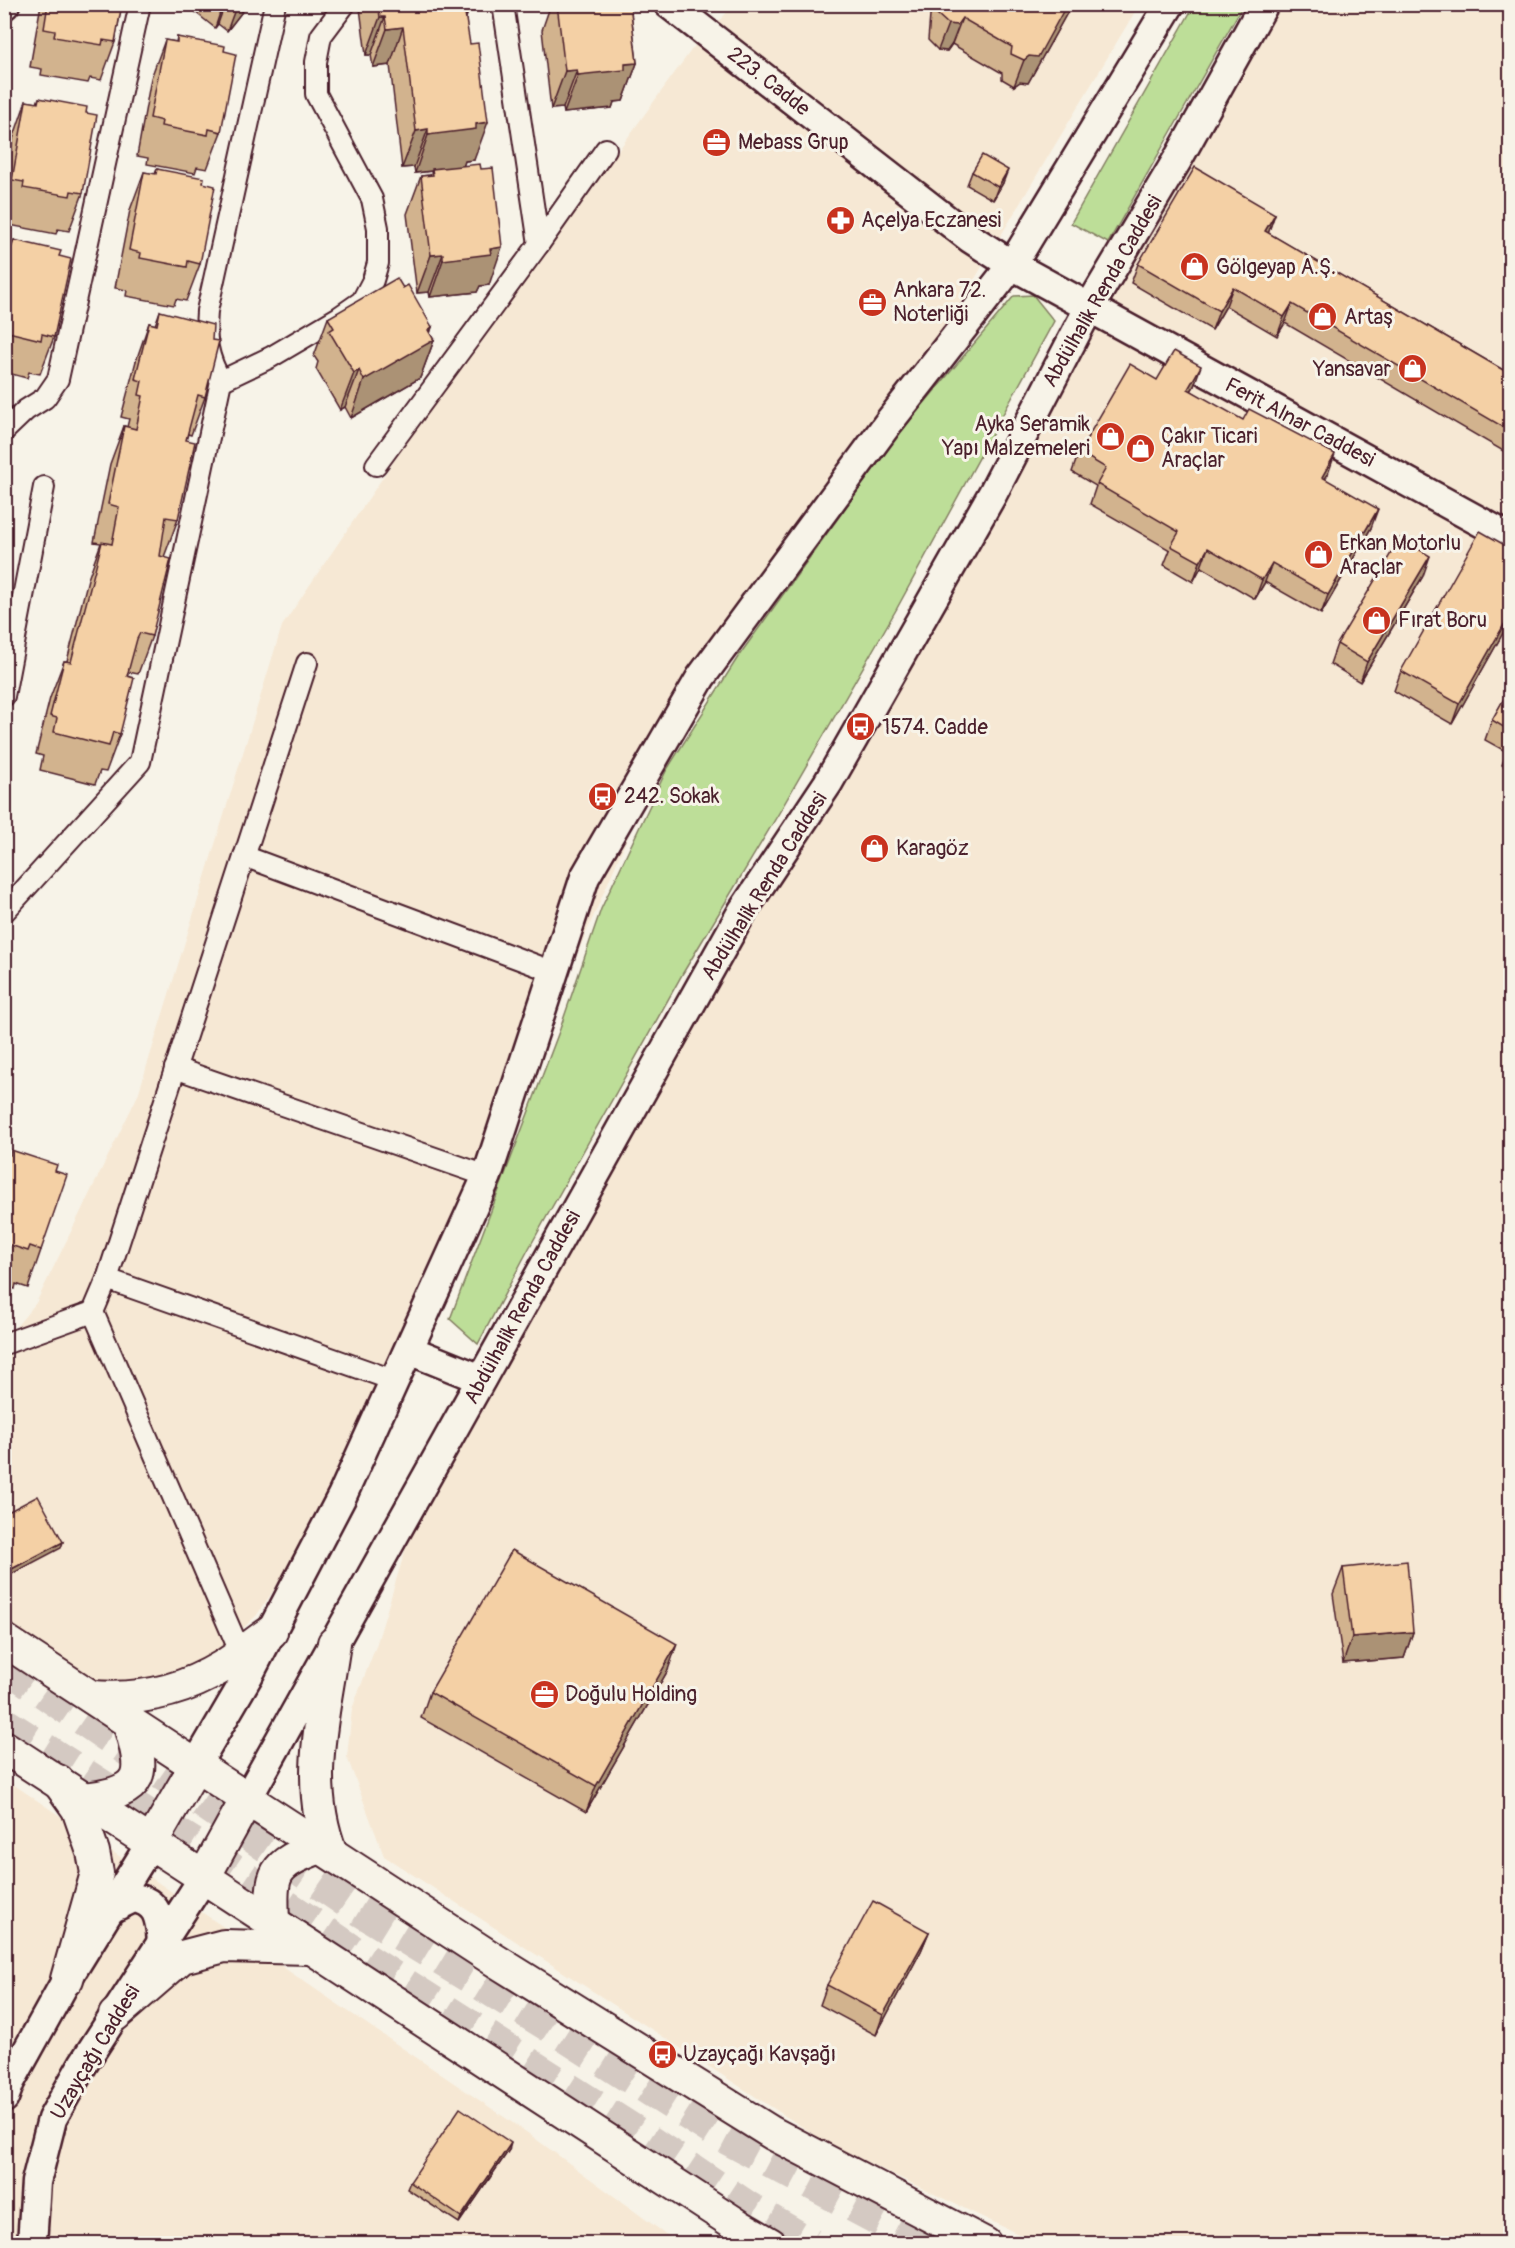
<svg xmlns="http://www.w3.org/2000/svg" width="1515" height="2248" font-family="Pangolin,sans-serif">
<rect width="100%" height="100%" fill="#f7f3e8"/>
<filter id="ink" filterUnits="userSpaceOnUse"><feTurbulence type="fractalNoise" baseFrequency=".0167" numOctaves="2"/><feDisplacementMap in="SourceGraphic" scale="12" xChannelSelector="R" yChannelSelector="G"/><feConvolveMatrix kernelMatrix="1 2 1 2 8 2 1 2 1" color-interpolation-filters="sRGB"/></filter>
<g filter="url(#ink)">
<g fill="#f6e8d4">
<polygon points="734,5 1139,5 889,422 684,707 350,1479 256,1616 214,1655 181,1671 148,1679 66,1682 5,1656 5,1340 36,1303 138,1095 282,626 409,439 692,49"/>
<polygon points="1264,5 1510,5 1510,2243 1037,2243 827,2143 384,1856 347,1757 352,1709 376,1646 430,1469"/>
<polygon points="4,1778 529,2134 678,2243 5,2243"/>
</g>
<g fill="#bdde98" stroke="#847e62" stroke-width="1.5">
<polygon points="1195,4 1243,5 1108,243 1071,223"/>
<polygon points="1033,295 1054,321 896,610 779,813 683,973 528,1250 478,1344 450,1319 560,1029 601,909 666,771 738,657 900,432 1014,296"/>
</g>
<g fill="none" stroke-linecap="round" stroke-linejoin="round">
<g stroke="#d4c9c2" stroke-width="32" stroke-dasharray="32 16" stroke-linecap="butt">
<polyline points="4,1665 348,1903 549,2026 720,2135 924,2244"/>
<polyline points="4,1723 216,1858 355,1952 630,2128 748,2207 811,2244"/>
</g>
<defs>
<g id="street">
<polyline points="503,4 539,244 606,149"/>
<polyline points="221,381 271,357 339,317 362,301 373,280 378,263 378,228 372,199 316,94 316,62 321,36 345,4"/>
<polyline points="4,431 26,410 45,398 58,379 140,4"/>
<polyline points="376,465 539,244"/>
<polyline points="4,696 44,487"/>
<polyline points="244,856 554,972"/>
<path d="M4,912L140,762L221,381C207,357 205,339 207,311L275,4"/>
<polyline points="175,1068 487,1176"/>
<polyline points="107,1279 393,1380"/>
<polyline points="93,1312 241,1654"/>
<polyline points="4,1344 93,1312 107,1279 307,663"/>
</g>
<g id="secondary">
<polyline points="669,4 970,238 1012,265 1510,538"/>
<polyline points="4,5 5,4"/>
<polyline points="409,1350 481,1379"/>
<polyline points="196,1765 248,1676 342,1496 487,1176 585,877 701,677 889,422 1012,265 1170,4"/>
<polyline points="247,1799 742,912 828,783 993,493 1089,308 1179,157 1264,4"/>
<path d="M110,1909L133,1898C158,1901 160,1919 162,1941"/>
<polyline points="4,2098 10,2082 67,1979 151,1843"/>
<polyline points="32,2244 36,2182 52,2119 83,2064 204,1877"/>
</g>
<g id="primary">
<polyline points="4,1640 247,1799 204,1877"/>
<path d="M92,1697C139,1701 181,1692 222,1667C239,1657 254,1643 271,1632"/>
<polyline points="4,1747 151,1843"/>
<polyline points="196,1765 151,1843 739,2226 770,2244"/>
<polyline points="58,1781 78,1809 93,1852 97,1873 67,1979"/>
<path d="M84,1799C146,1792 146,1774 128,1720"/>
<polyline points="247,1799 493,1959 772,2133 985,2244"/>
<path d="M331,1853C303,1782 324,1715 334,1643"/>
<path d="M273,1923C271,1872 271,1865 320,1847"/>
<polyline points="115,2015 182,1957 224,1946 310,1948"/>
</g>
</defs>
<use href="#street" stroke="#4a1f2b" stroke-width="24"/>
<use href="#secondary" stroke="#4a1f2b" stroke-width="33"/>
<use href="#primary" stroke="#4a1f2b" stroke-width="36"/>
<use href="#street" stroke="#f7f3e8" stroke-width="20"/>
<use href="#secondary" stroke="#f7f3e8" stroke-width="28"/>
<use href="#primary" stroke="#f7f3e8" stroke-width="32"/>
</g>
<g fill="#d2b38e" stroke="#4a1f2b" stroke-width="1.5">
<polygon points="41,4 122,4 115,42 101,80 90,78 88,83 41,75 42,69 30,67"/>
<polygon points="185,4 248,4 227,31 218,24 215,28"/>
<polygon points="361,4 470,4 470,6 466,18 474,160 465,161 463,166 489,285 480,286 477,292 430,297 429,292 417,293 407,214 421,176 430,175 432,171 415,173 414,167 402,168 390,65 373,67 371,55 366,55 360,8"/>
<polygon points="551,4 630,4 637,63 623,101 614,102 612,108 564,113 563,108 551,109 542,30"/>
<polygon points="931,4 1072,4 1028,83 1020,82 1014,86 1002,79 1002,73 952,44 947,51 938,50 928,40"/>
<polygon points="177,37 224,51 221,132 207,169 197,167 195,173 147,164 148,158 137,156 151,78 165,40 176,42"/>
<polygon points="39,98 86,113 83,193 69,231 58,229 56,234 9,225 10,220 4,219 4,183 13,139 26,101 37,103"/>
<polygon points="157,169 203,183 200,264 186,301 176,299 174,305 126,296 127,290 115,288 130,210 144,172 155,174"/>
<polygon points="972,172 1003,183 993,200 967,185"/>
<polygon points="1275,214 1268,233 1510,374 1510,455 1285,323 1277,336 1226,306 1212,330 1131,283 1138,264"/>
<polygon points="14,240 59,256 54,337 40,374 29,372 27,378 4,372 4,244 12,245"/>
<polygon points="403,288 432,327 430,334 434,340 420,378 351,418 345,407 340,410 316,369 318,362 314,356 328,318"/>
<polygon points="160,311 205,397 191,435 188,434 186,440 178,519 164,557 152,636 138,674 128,672 120,734 106,772 100,771 95,784 40,770 43,756 36,754 50,698 64,661 67,661 88,579 101,543 94,542 110,464 124,426 127,427 129,419 121,417 136,361 149,323 155,325"/>
<polygon points="1157,380 1194,386 1191,391 1328,474 1325,478 1371,528 1321,614 1265,582 1255,599 1201,567 1193,582 1164,565 1170,550 1090,504 1096,486 1072,472 1079,452"/>
<polygon points="1510,548 1510,638 1503,633 1452,724 1394,691 1401,671"/>
<polygon points="1423,576 1360,682 1330,664 1337,644"/>
<polygon points="1510,688 1510,770 1502,765 1507,752 1485,740 1492,720"/>
<polygon points="4,1153 55,1171 41,1250 28,1288 16,1284 15,1289 4,1286"/>
<polygon points="1343,1568 1413,1632 1404,1658 1343,1663 1333,1594"/>
<polygon points="668,1670 586,1812 421,1718 430,1692"/>
<polygon points="929,1932 921,1951 876,2035 820,2005 827,1985"/>
<polygon points="509,2150 459,2223 407,2189 410,2182"/>
</g>
<g fill="#ab9274" stroke="#4a1f2b" stroke-width="1.5">
<polygon points="223,4 225,4 218,24 215,28"/>
<polygon points="237,4 248,4 227,31"/>
<polygon points="1067,4 1072,4 1028,83 1020,82 1014,86 1024,60 1029,56"/>
<polygon points="470,6 456,44 464,7"/>
<polygon points="380,17 385,17 371,55 366,55"/>
<polygon points="962,18 952,44 947,51 938,50 948,24"/>
<polygon points="403,27 390,65 373,67 387,29"/>
<polygon points="637,63 623,101 614,102 612,108 564,113 578,75 625,64"/>
<polygon points="577,70 563,108 551,109 565,71"/>
<polygon points="488,122 474,160 465,161 463,167 415,173 428,135 476,124"/>
<polygon points="428,129 414,167 402,168 416,131"/>
<polygon points="1008,170 1003,183 993,200 998,187"/>
<polygon points="1275,214 1268,234 1265,231"/>
<polygon points="502,247 489,285 480,286 477,292 430,297 443,260 490,249"/>
<polygon points="443,254 429,292 417,293 431,255"/>
<polygon points="1233,287 1226,306 1212,330 1219,311"/>
<polygon points="1292,304 1285,323 1277,336 1284,317"/>
<polygon points="432,327 426,344 434,340 420,378 351,418 364,380 428,330"/>
<polygon points="1201,366 1194,386 1181,408 1188,389"/>
<polygon points="359,370 345,407 340,410 354,373"/>
<polygon points="1335,454 1328,474 1315,496 1322,477"/>
<polygon points="1378,509 1371,528 1321,614 1328,595"/>
<polygon points="1208,548 1201,567 1193,582 1200,562"/>
<polygon points="1430,556 1423,576 1360,682 1367,662"/>
<polygon points="1272,563 1265,582 1255,599 1262,580"/>
<polygon points="1510,614 1503,633 1452,724 1459,704"/>
<polygon points="63,1542 61,1548 4,1578 4,1573"/>
<polygon points="1413,1632 1404,1658 1343,1663 1352,1637"/>
<polygon points="677,1644 668,1670 586,1812 596,1786"/>
<polygon points="929,1932 921,1951 876,2035 883,2015"/>
<polygon points="511,2143 509,2150 459,2223 461,2217"/>
</g>
<g fill="#f4d0a5" stroke="#4a1f2b" stroke-width="1.5">
<polygon points="48,4 122,4 115,42 103,40 102,45 54,37 55,31 44,29"/>
<polygon points="378,4 470,4 470,6 464,7 470,44 478,43 488,122 476,124 476,129 428,135 428,129 416,131 403,27 387,29 385,17 380,17"/>
<polygon points="557,4 630,4 637,63 625,64 625,70 578,75 577,70 565,71"/>
<polygon points="938,4 1067,4 1038,57 1029,56 1024,60 1011,54 1012,47 962,18 957,25 948,24 937,14"/>
<polygon points="177,37 225,46 224,51 236,54 221,132 209,129 208,135 161,126 162,121 150,118 165,40 177,42"/>
<polygon points="39,98 87,107 86,113 97,115 83,193 71,191 70,196 23,188 24,182 12,180 26,101 38,103"/>
<polygon points="982,155 1008,170 998,187 972,172"/>
<polygon points="480,164 481,169 493,168 502,247 490,249 491,254 443,260 443,254 431,255 421,176 433,175 432,169"/>
<polygon points="1195,167 1275,214 1265,231 1510,374 1510,431 1292,304 1284,317 1233,287 1219,311 1138,264"/>
<polygon points="157,169 204,178 203,183 215,186 200,264 188,261 187,267 140,258 141,253 129,250 144,172 156,174"/>
<polygon points="14,240 61,251 59,256 71,259 54,337 42,334 41,340 4,331 4,244 12,246"/>
<polygon points="397,278 403,288 408,285 432,327 428,330 434,340 364,380 359,370 354,373 329,331 334,328 328,318"/>
<polygon points="160,311 213,325 212,340 219,341 205,397 198,395 186,440 195,442 178,519 166,517 160,556 171,559 152,636 140,633 137,639 127,676 134,678 120,734 113,732 109,746 54,732 57,718 50,716 64,661 71,662 102,542 112,544 119,507 108,504 124,426 136,429 143,396 139,395 142,381 135,379 149,323 157,325"/>
<polygon points="1174,351 1201,366 1188,389 1243,420 1249,409 1335,454 1322,477 1378,509 1328,595 1272,563 1262,580 1208,548 1200,562 1171,546 1179,532 1097,484 1106,468 1079,452 1130,364 1157,380"/>
<polygon points="1480,531 1510,548 1510,614 1459,704 1401,671"/>
<polygon points="1400,538 1430,556 1367,662 1337,644"/>
<polygon points="4,569 10,570 4,601"/>
<polygon points="1510,688 1510,731 1492,720"/>
<polygon points="11,1150 57,1165 55,1171 67,1175 41,1250 30,1246 28,1251 4,1243 4,1153 10,1155"/>
<polygon points="38,1496 63,1542 4,1573 4,1514"/>
<polygon points="512,1550 677,1644 596,1786 430,1692"/>
<polygon points="1407,1561 1413,1632 1352,1637 1343,1568"/>
<polygon points="873,1901 929,1932 883,2015 827,1985"/>
<polygon points="460,2108 511,2143 461,2217 410,2182"/>
</g>
</g>
<defs>
<symbol id="office-disc" viewBox="-11 -11 22 22"><circle r="9.5" fill="#c8321e" stroke="#f7f3e8"/><path d="M-6-3h4V-5.5h4V-3h4V5H-6ZM-1-4.5V-3h2v-1.5ZM-6 0V1H6V0Z" fill="#fff"/></symbol>
<symbol id="pharmacy-disc" viewBox="-11 -11 22 22"><circle r="9.5" fill="#c8321e" stroke="#f7f3e8"/><path d="M-2-6h4v4h4v4h-4v4h-4v-4h-4v-4h4Z" fill="#fff"/></symbol>
<symbol id="shop-disc" viewBox="-11 -11 22 22"><circle r="9.5" fill="#c8321e" stroke="#f7f3e8"/><path d="M-5-2.5h2.3a2.7 3.5 0 0 1 5.4 0H5L5.5 6h-11ZM-1.5-2.5h3a1.5 2.3 0 0 0-3 0Z" fill="#fff"/></symbol>
<symbol id="bus-disc" viewBox="-11 -11 22 22"><circle r="9.5" fill="#c8321e" stroke="#f7f3e8"/><path d="M-5-6H5V4H4V6H2V4H-2V6H-4V4H-5ZM-3.5-4V0h7V-4ZM-3.5 1.2v1.5H-2V1.2ZM2 1.2v1.5H3.5V1.2Z" fill="#fff"/></symbol>
</defs>
<g fill-rule="evenodd">
<use href="#office-disc" x="700" y="126" width="33" height="33"/>
<use href="#pharmacy-disc" x="824" y="204" width="33" height="33"/>
<use href="#shop-disc" x="1178" y="250" width="33" height="33"/>
<use href="#office-disc" x="856" y="286" width="33" height="33"/>
<use href="#shop-disc" x="1306" y="300" width="33" height="33"/>
<use href="#shop-disc" x="1396" y="352" width="33" height="33"/>
<use href="#shop-disc" x="1094" y="420" width="33" height="33"/>
<use href="#shop-disc" x="1124" y="432" width="33" height="33"/>
<use href="#shop-disc" x="1302" y="538" width="33" height="33"/>
<use href="#shop-disc" x="1360" y="604" width="33" height="33"/>
<use href="#bus-disc" x="844" y="710" width="33" height="33"/>
<use href="#bus-disc" x="586" y="780" width="33" height="33"/>
<use href="#shop-disc" x="858" y="832" width="33" height="33"/>
<use href="#office-disc" x="528" y="1678" width="33" height="33"/>
<use href="#bus-disc" x="646" y="2038" width="33" height="33"/>
</g>
<g text-anchor="middle" stroke-width="6" stroke-linejoin="round" paint-order="stroke">
<g font-size="21" fill="#4a1f2b" stroke="#f7f3e8">
<text transform="translate(769 81) rotate(38)" y="7">223. Cadde</text>
<text transform="translate(1102 291) rotate(-60)" y="7">Abdülhalik Renda Caddesi</text>
<text transform="translate(1300 422) rotate(28)" y="7">Ferit Alnar Caddesi</text>
<text transform="translate(764 886) rotate(-58)" y="7">Abdülhalik Renda Caddesi</text>
<text transform="translate(522 1307) rotate(-61)" y="7">Abdülhalik Renda Caddesi</text>
<text transform="translate(95 2052) rotate(-59)" y="7">Uzayçağı Caddesi</text>
</g>
<g font-size="21" fill="#4a1f2b" stroke="#f7f3e8" text-anchor="start">
<text x="738" y="149">Mebass Grup</text>
<text x="861" y="227">Açelya Eczanesi</text>
<text x="1216" y="274">Gölgeyap A.Ş.</text>
<text x="893" y="297">Ankara 72.<tspan x="893" dy="24">Noterliği</tspan></text>
<text x="1344" y="324">Artaş</text>
<text x="1391" y="376" text-anchor="end">Yansavar</text>
<text x="1090" y="431" text-anchor="end">Ayka Seramik<tspan x="1090" dy="24">Yapı Malzemeleri</tspan></text>
<text x="1161" y="443">Çakır Ticari<tspan x="1161" dy="24">Araçlar</tspan></text>
<text x="1339" y="550">Erkan Motorlu<tspan x="1339" dy="24">Araçlar</tspan></text>
<text x="1398" y="627">Fırat Boru</text>
<text x="882" y="734">1574. Cadde</text>
<text x="624" y="803">242. Sokak</text>
<text x="896" y="855">Karagöz</text>
<text x="565" y="1701">Doğulu Holding</text>
<text x="683" y="2061">Uzayçağı Kavşağı</text>
</g>
</g>
<rect width="1515" height="2248" fill="none" stroke="#f7f3e8" stroke-width="24"/>
<rect x="12" y="12" width="1491" height="2224" fill="none" stroke="#4a1f2b" stroke-width="2" filter="url(#ink)"/>
</svg>
